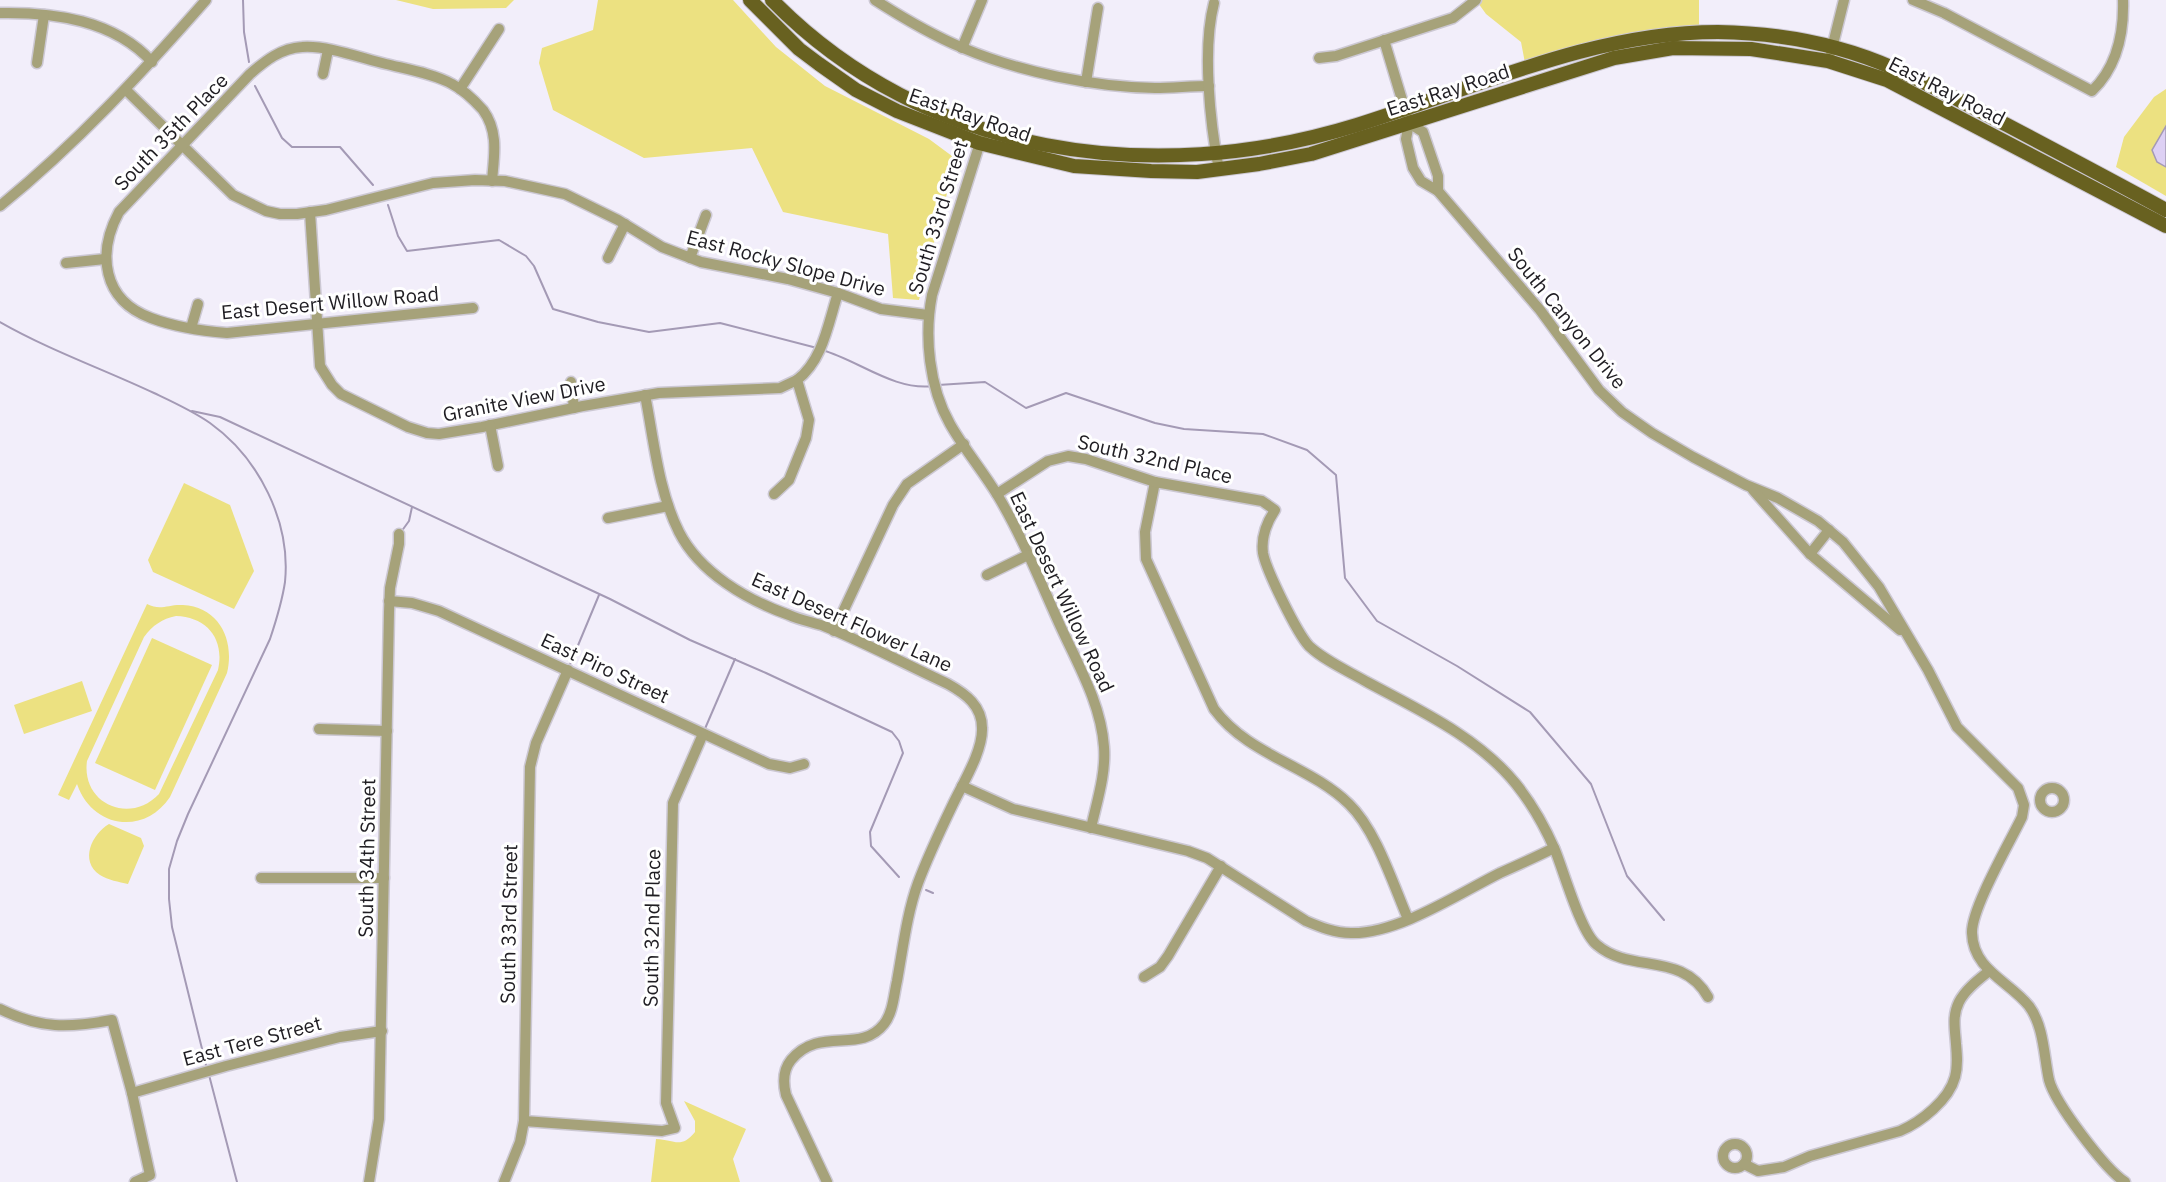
<svg xmlns="http://www.w3.org/2000/svg" width="2166" height="1182" font-family="'IBM Plex Sans',sans-serif">
<rect width="100%" height="100%" fill="#f2eefa"/>
<g fill="#ece181" fill-rule="evenodd">
<polygon points="396,0 514,0 506,8 433,9"/>
<polygon points="598,0 733,0 776,47 825,86 929,139 956,159 919,300 893,298 888,234 783,212 752,148 644,158 553,110 539,63 542,48 593,30"/>
<polygon points="1476,0 1699,0 1699,40 1643,44 1525,63 1521,42 1486,14"/>
<polygon points="2166,89 2166,196 2116,167 2124,137 2154,97"/>
<polygon points="184,483 230,505 254,571 234,609 153,572 148,560"/>
<path d="M147,604C161,611 168,604 183,605C219,607 235,640 227,673L170,797C144,836 92,828 77,784L69,800L58,795ZM176,616C207,617 225,639 218,670L159,794C130,825 81,804 87,761L144,637C153,625 162,619 176,616Z"/>
<polygon points="152,638 212,665 155,790 95,763"/>
<polygon points="82,681 92,711 24,734 14,705"/>
<path d="M109,824L141,838L144,846L128,884C119,882 108,880 100,875C79,861 92,834 109,824Z"/>
<path d="M684,1101L746,1129L733,1159L740,1182H651L656,1139C675,1140 681,1149 695,1132V1121Z"/>
</g>
<polygon fill="#ddd0f4" stroke="#a49ab5" stroke-width="1.5" points="2166,126 2166,167 2157,162 2152,150"/>
<g fill="none" stroke-linecap="round" stroke-linejoin="round">
<g stroke="#a49ab5" stroke-width="2">
<polyline points="243,0 244,32 249,62"/>
<polyline points="255,86 282,138 292,147 340,147 373,185"/>
<polyline points="388,205 398,236 407,251 499,240 526,256 534,266 553,309 598,322 649,332 720,323 817,348"/>
<path d="M0,322C49,350 103,369 154,393C173,402 193,411 210,423C259,458 291,522 285,582C282,602 276,621 270,639L188,814L177,841L169,869V899L172,927L207,1069"/>
<path d="M822,350C858,360 894,391 933,386"/>
<polyline points="938,385 985,382 1026,408 1066,393 1155,423 1184,429 1263,434 1307,450 1336,475 1345,578 1377,621 1457,666 1530,712 1591,784 1627,876 1664,920"/>
<polyline points="192,411 220,417 610,599 690,640 766,673 892,732 899,741 903,753 870,832 871,846 899,877"/>
<polyline points="401,532 409,521 412,507"/>
<polyline points="569,667 599,595"/>
<polyline points="704,731 735,659"/>
<polyline points="926,890 933,893"/>
<polyline points="209,1075 237,1182"/>
</g>
<defs>
<g id="minor">
<path d="M875,0C903,18 932,35 963,48C1020,72 1093,87 1155,88C1173,88 1191,86 1209,86"/>
<path d="M1913,0L1944,13L2092,91C2117,67 2124,34 2123,0"/>
<path d="M1214,3C1202,49 1210,123 1219,170"/>
<path d="M0,13C54,12 114,20 152,62"/>
<path d="M1384,40L1409,123L1406,139L1413,168L1421,181L1438,191L1540,310L1599,390L1622,412L1652,433L1693,457L1746,485L1778,498L1818,521L1843,542L1879,587L1928,670L1957,727L2018,788L2024,805L2022,817C2010,842 1971,909 1972,933C1973,970 2009,981 2029,1006C2044,1026 2044,1057 2049,1080C2055,1103 2105,1169 2125,1182"/>
<polyline points="962,48 982,0"/>
<polyline points="1831,52 1844,0"/>
<polyline points="1319,58 1336,56 1453,18 1476,0"/>
<polyline points="37,63 44,15"/>
<polyline points="323,74 328,50"/>
<polyline points="1086,82 1098,8"/>
<polyline points="460,89 499,29"/>
<polyline points="126,90 233,195 266,211 280,214 297,214 326,210 433,183 475,180 505,181 565,194 618,220 662,247 701,262 788,279 838,293 881,309 928,315"/>
<polyline points="1409,123 1423,132 1438,176 1438,191"/>
<path d="M984,130L932,295C924,336 929,387 950,424C964,449 983,471 998,496C1022,536 1040,581 1059,623C1077,663 1101,703 1104,747C1106,774 1097,801 1091,828"/>
<path d="M0,206C76,144 142,73 206,0"/>
<polyline points="310,212 320,366 332,385 341,394 408,427 427,433 439,434 482,427 583,406 659,393 780,388 797,380"/>
<polyline points="608,258 625,224"/>
<polyline points="690,258 706,215"/>
<polyline points="66,263 105,259"/>
<path d="M473,308L227,333C202,331 175,327 151,318C102,300 97,253 119,212L250,74C265,61 281,48 302,47C327,45 361,58 386,64C406,69 435,74 452,84C464,90 474,100 483,110C499,132 494,156 492,181"/>
<polyline points="191,328 198,304"/>
<polyline points="571,382 574,408"/>
<path d="M645,395C654,440 658,490 679,532C700,573 747,600 789,615C800,620 812,622 824,626C866,643 907,665 948,684C966,694 982,706 982,728C983,751 963,783 953,804C941,829 928,856 918,883C907,913 903,948 897,981C894,994 893,1013 884,1024C860,1055 820,1025 791,1060C783,1070 783,1083 786,1095L827,1182"/>
<polyline points="490,425 498,466"/>
<path d="M1155,482L1145,532L1146,559L1214,709C1249,756 1309,765 1349,804C1376,830 1393,884 1408,919"/>
<polyline points="1753,490 1810,554 1900,630"/>
<path d="M774,494L789,480L806,438L809,420L797,380C823,360 828,324 838,293"/>
<path d="M997,494L1048,461L1068,456L1086,459L1155,482L1262,501L1275,510C1267,522 1261,538 1263,553C1266,570 1297,633 1309,646C1325,661 1348,671 1367,682C1419,710 1478,737 1516,784C1532,804 1545,827 1555,850C1564,872 1581,933 1597,945C1631,974 1682,951 1708,997"/>
<polyline points="608,518 668,506"/>
<polyline points="1810,554 1829,530"/>
<polyline points="987,575 1028,555"/>
<polyline points="389,601 412,603 439,611 769,764 790,768 804,764"/>
<polyline points="834,631 893,505 907,484 964,444"/>
<polyline points="319,729 387,731"/>
<path d="M962,786L1013,809L1188,851L1207,858L1306,921C1320,927 1335,933 1351,933C1398,934 1458,894 1500,873C1518,865 1536,857 1554,848"/>
<circle cx="2052" cy="800" r="12"/>
<polyline points="261,878 384,878"/>
<polyline points="1144,977 1160,967 1168,956 1221,866"/>
<path d="M0,1009C41,1029 68,1028 112,1020L132,1093L150,1175L135,1182"/>
<polyline points="132,1093 226,1066 340,1037 382,1031"/>
<polyline points="524,1121 662,1131 675,1128 666,1103 673,803 703,734"/>
<circle cx="1735" cy="1156" r="12"/>
<path d="M1744,1164L1758,1171L1784,1167L1810,1156L1900,1131C1921,1122 1949,1100 1955,1077C1958,1066 1957,1055 1956,1044C1955,1029 1952,1016 1959,1002C1965,990 1978,980 1988,972"/>
<polyline points="369,1182 379,1119 389,612 390,588 399,544 399,534"/>
<polyline points="504,1182 520,1142 524,1121 530,767 536,743 568,670"/>
</g>
<g id="major">
<polyline points="750,0 799,49 819,64 856,90 897,111 979,143 1074,166 1151,171 1197,172 1259,164 1311,154 1614,58 1673,48 1751,49 1828,61 1887,80 2166,226"/>
<path d="M772,0C926,157 1153,188 1357,125C1475,88 1593,32 1718,32C1777,33 1839,44 1893,68C1932,85 1970,106 2007,125C2060,153 2113,181 2166,210"/>
</g>
</defs>
<use href="#minor" stroke="#ccc8d3" stroke-width="13"/>
<use href="#major" stroke="#ccc8d3" stroke-width="16"/>
<use href="#minor" stroke="#a6a27a" stroke-width="10"/>
<use href="#major" stroke="#686120" stroke-width="14"/>
</g>
<g text-anchor="middle" stroke-width="6" stroke-linejoin="round" paint-order="stroke">
<g font-size="20" fill="#1f1d22" stroke="#fff">
<text transform="translate(1448 90) rotate(-18)" y="7">East Ray Road</text>
<text transform="translate(1947 91) rotate(27)" y="7">East Ray Road</text>
<text transform="translate(970 115) rotate(19)" y="7">East Ray Road</text>
<text transform="translate(171 132) rotate(-46)" y="7">South 35th Place</text>
<text transform="translate(938 217) rotate(-73)" y="7">South 33rd Street</text>
<text transform="translate(786 263) rotate(15)" y="7">East Rocky Slope Drive</text>
<text transform="translate(330 303) rotate(-5)" y="7">East Desert Willow Road</text>
<text transform="translate(1567 318) rotate(51)" y="7">South Canyon Drive</text>
<text transform="translate(524 399) rotate(-11)" y="7">Granite View Drive</text>
<text transform="translate(1155 459) rotate(13)" y="7">South 32nd Place</text>
<text transform="translate(1062 592) rotate(65)" y="7">East Desert Willow Road</text>
<text transform="translate(852 622) rotate(24)" y="7">East Desert Flower Lane</text>
<text transform="translate(605 668) rotate(25)" y="7">East Piro Street</text>
<text transform="translate(367 858) rotate(-89)" y="7">South 34th Street</text>
<text transform="translate(509 924) rotate(-89)" y="7">South 33rd Street</text>
<text transform="translate(652 928) rotate(-89)" y="7">South 32nd Place</text>
<text transform="translate(252 1041) rotate(-15)" y="7">East Tere Street</text>
</g>
</g>
</svg>
